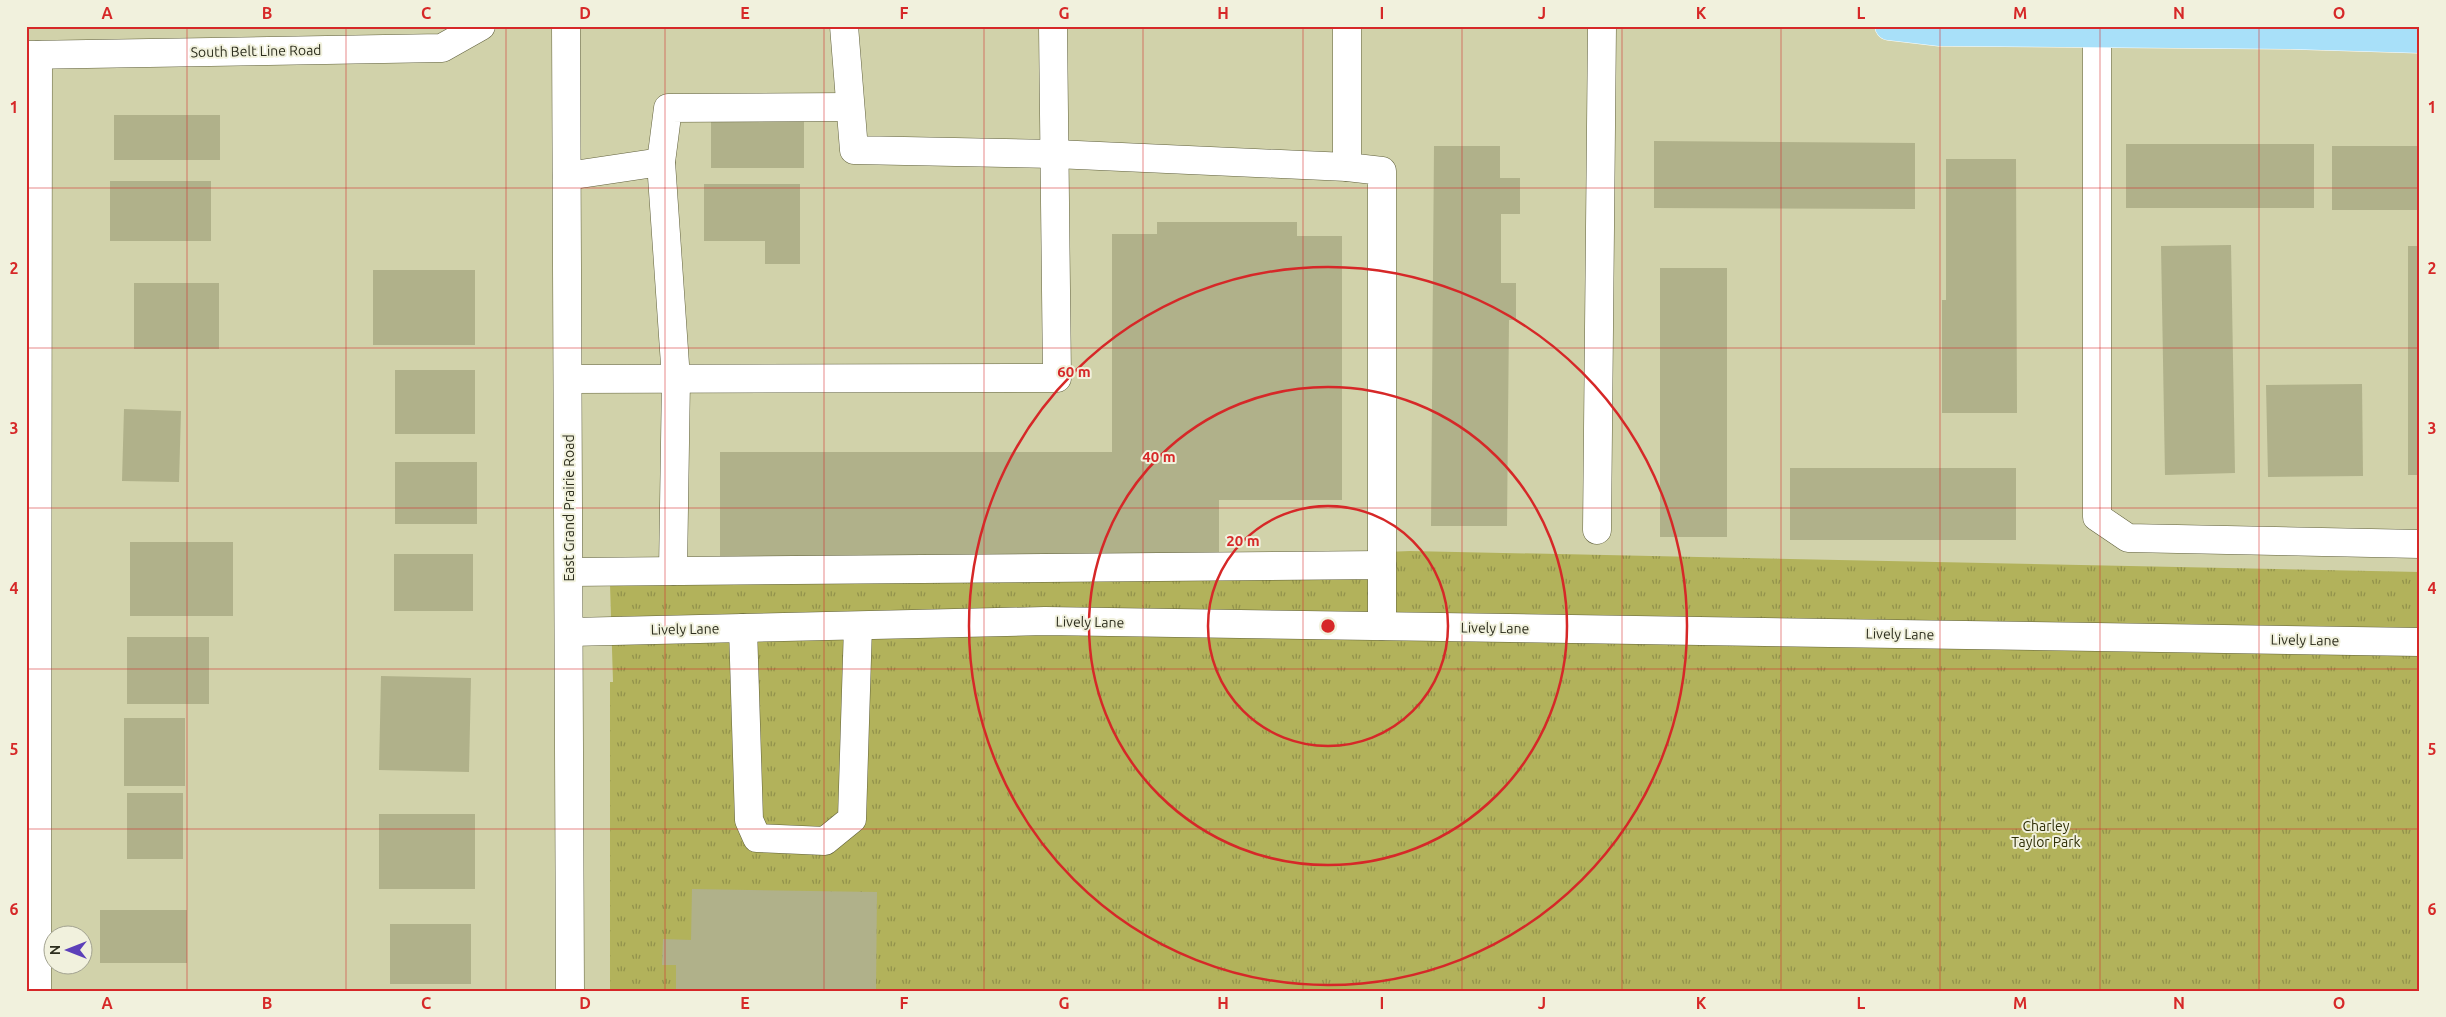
<svg xmlns="http://www.w3.org/2000/svg" width="2446" height="1017" font-family="Ubuntu,sans-serif">
<defs>
<pattern id="park-tufts" width="24" height="20" patternUnits="userSpaceOnUse" patternTransform="scale(1.25)"><rect width="24" height="20" fill="#b2b25b"/><path d="M3 7l-1-3M5 7V3M7 7l1-3M15 17l-1-3M17 17v-4M19 17l1-3" fill="none" stroke="#91914b"/></pattern>
</defs>
<rect width="100%" height="100%" fill="#d1d2aa"/>
<polygon fill="url(#park-tufts)" points="1410,551 2420,572 2420,991 610,991 610,682 613,682 610,584"/>
<g fill="#b0b18a">
<rect x="114" y="115" width="106" height="45"/>
<rect x="711" y="120" width="93" height="48"/>
<polygon points="1654,141 1915,143 1915,209 1654,208"/>
<rect x="2126" y="144" width="188" height="64"/>
<polygon points="1434,146 1500,146 1500,178 1520,178 1520,214 1501,214 1501,283 1516,283 1516,320 1509,320 1507,526 1431,526"/>
<rect x="2332" y="146" width="88" height="64"/>
<polygon points="1946,159 2016,159 2017,413 1942,413 1942,300 1946,300"/>
<rect x="110" y="181" width="101" height="60"/>
<polygon points="704,184 800,184 800,264 765,264 765,241 704,241"/>
<polygon points="1157,222 1297,222 1297,236 1342,236 1342,500 1219,500 1219,556 720,556 720,452 1112,452 1112,234 1157,234"/>
<polygon points="2231,245 2235,473 2165,475 2161,246"/>
<rect x="2408" y="246" width="12" height="229"/>
<rect x="1660" y="268" width="67" height="269"/>
<rect x="373" y="270" width="102" height="75"/>
<rect x="134" y="283" width="85" height="66"/>
<rect x="395" y="370" width="80" height="64"/>
<polygon points="2362,384 2363,476 2268,477 2266,385"/>
<polygon points="124,409 181,411 179,482 122,481"/>
<rect x="395" y="462" width="82" height="62"/>
<rect x="1790" y="468" width="226" height="72"/>
<rect x="130" y="542" width="103" height="74"/>
<rect x="394" y="554" width="79" height="57"/>
<rect x="127" y="637" width="82" height="67"/>
<polygon points="381,676 471,678 469,772 379,770"/>
<rect x="124" y="718" width="61" height="68"/>
<rect x="127" y="793" width="56" height="66"/>
<rect x="379" y="814" width="96" height="75"/>
<polygon points="692,889 877,892 876,991 676,991 676,965 662,965 663,939 691,940"/>
<rect x="100" y="910" width="87" height="53"/>
<rect x="390" y="924" width="81" height="60"/>
</g>
<g fill="none" stroke-linecap="round" stroke-linejoin="round">
<defs>
<g id="minor">
<polyline points="566,26 570,991"/>
<polyline points="844,26 854,150 1055,154 1347,167"/>
<polyline points="1347,26 1347,167 1382,171 1382,565"/>
<polyline points="2097,33 2097,517 2128,538 2420,544"/>
<polyline points="26,55 442,48 481,26"/>
<polyline points="567,176 661,162"/>
<polyline points="568,379 1057,378 1053,26"/>
<polyline points="1597,530 1602,26"/>
<polyline points="673,571 676,379 661,162 668,108 850,107"/>
<polyline points="570,572 1382,565 1382,626"/>
<polyline points="743,628 749,820 757,838 825,841 852,819 858,626"/>
<polyline points="570,632 1045,621 2420,642"/>
<polyline points="37,991 38,55"/>
</g>
<polyline id="major" points="1889,26 1940,32 2290,35 2420,39"/>
</defs>
<use href="#minor" stroke="#60603c" stroke-width="29"/>
<use href="#major" stroke="#fff" stroke-width="29"/>
<use href="#minor" stroke="#fff" stroke-width="28"/>
<use href="#major" stroke="#a8e0f9" stroke-width="28"/>
</g>
<path fill="none" stroke="#d62828" stroke-width="1" stroke-opacity="0.55" d="M187,26V991M346,26V991M506,26V991M665,26V991M824,26V991M984,26V991M1143,26V991M1303,26V991M1462,26V991M1622,26V991M1781,26V991M1940,26V991M2100,26V991M2259,26V991M26,188H2420M26,348H2420M26,508H2420M26,669H2420M26,829H2420"/>
<g fill="none" stroke="#d62828" stroke-width="2.5">
<circle cx="1328" cy="626" r="120"/>
<circle cx="1328" cy="626" r="239"/>
<circle cx="1328" cy="626" r="359"/>
</g>
<g text-anchor="middle" stroke-width="4" stroke-linejoin="round" paint-order="stroke">
<g font-size="14" fill="#2d2e1e" stroke="#f1f1dd">
<text transform="translate(256 51) rotate(-1)" y="5">South Belt Line Road</text>
<text transform="translate(569 508) rotate(-90)" y="5">East Grand Prairie Road</text>
<text transform="translate(1090 622) rotate(1)" y="5">Lively Lane</text>
<text transform="translate(1495 628) rotate(1)" y="5">Lively Lane</text>
<text transform="translate(685 629) rotate(-1)" y="5">Lively Lane</text>
<text transform="translate(1900 634) rotate(1)" y="5">Lively Lane</text>
<text transform="translate(2305 640) rotate(1)" y="5">Lively Lane</text>
</g>
<g font-size="14" fill="#2f2e07" stroke="#f1f1dd">
<text x="2046" y="831">Charley<tspan x="2046" dy="16">Taylor Park</tspan></text>
</g>
</g>
<circle cx="1328" cy="626" r="8" fill="#d62828" stroke="#f1f1dd" stroke-width="2.5"/>
<g font-size="15" text-anchor="middle" font-weight="bold" fill="#d62828" stroke="#f1f1dd" stroke-width="4" stroke-linejoin="round" paint-order="stroke">
<text x="1074" y="377">60 m</text>
<text x="1159" y="462">40 m</text>
<text x="1243" y="546">20 m</text>
</g>
<rect width="2446" height="1017" fill="none" stroke="#f1f1dd" stroke-width="55"/>
<g transform="translate(68 950) rotate(270)"><circle r="24" fill="#f1f1dd" stroke="#a3a391"/>
<path d="M0-4L9 19L0 12L-9 19Z" fill="#5c40b9"/>
<text y="-8" font-size="14" font-weight="bold" text-anchor="middle" fill="#2d2e1e">N</text>
</g>
<rect x="28" y="28" width="2390" height="962" fill="none" stroke="#d62828" stroke-width="2"/>
<g font-size="16" text-anchor="middle" font-weight="bold" fill="#d62828">
<text x="107" y="19">A</text>
<text x="267" y="19">B</text>
<text x="426" y="19">C</text>
<text x="585" y="19">D</text>
<text x="745" y="19">E</text>
<text x="904" y="19">F</text>
<text x="1064" y="19">G</text>
<text x="1223" y="19">H</text>
<text x="1382" y="19">I</text>
<text x="1542" y="19">J</text>
<text x="1701" y="19">K</text>
<text x="1861" y="19">L</text>
<text x="2020" y="19">M</text>
<text x="2179" y="19">N</text>
<text x="2339" y="19">O</text>
<text x="14" y="113">1</text>
<text x="2432" y="113">1</text>
<text x="14" y="274">2</text>
<text x="2432" y="274">2</text>
<text x="14" y="434">3</text>
<text x="2432" y="434">3</text>
<text x="14" y="594">4</text>
<text x="2432" y="594">4</text>
<text x="14" y="755">5</text>
<text x="2432" y="755">5</text>
<text x="14" y="915">6</text>
<text x="2432" y="915">6</text>
<text x="107" y="1009">A</text>
<text x="267" y="1009">B</text>
<text x="426" y="1009">C</text>
<text x="585" y="1009">D</text>
<text x="745" y="1009">E</text>
<text x="904" y="1009">F</text>
<text x="1064" y="1009">G</text>
<text x="1223" y="1009">H</text>
<text x="1382" y="1009">I</text>
<text x="1542" y="1009">J</text>
<text x="1701" y="1009">K</text>
<text x="1861" y="1009">L</text>
<text x="2020" y="1009">M</text>
<text x="2179" y="1009">N</text>
<text x="2339" y="1009">O</text>
</g>
</svg>
